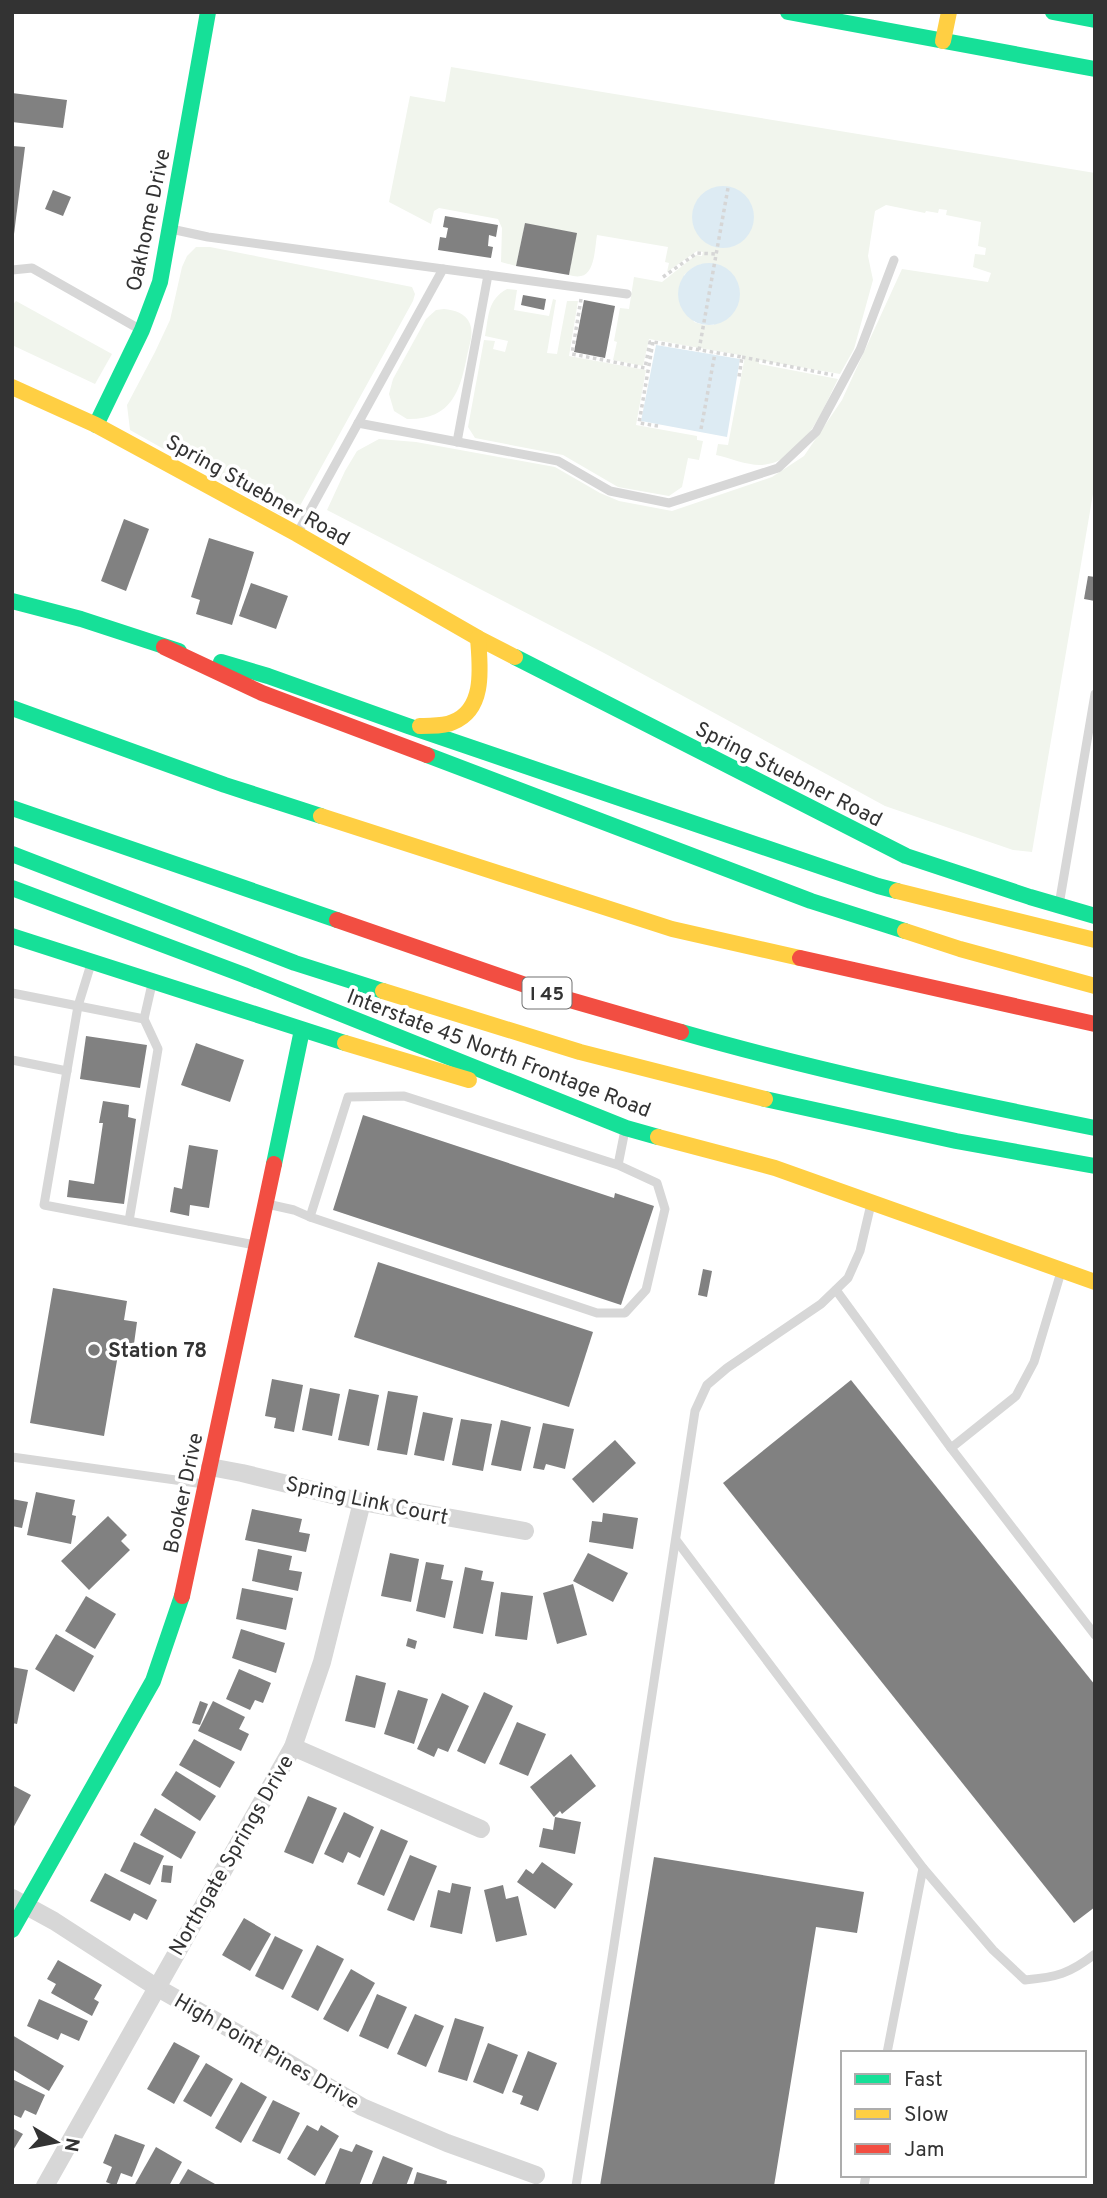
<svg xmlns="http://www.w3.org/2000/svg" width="1107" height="2198" font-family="Overpass,sans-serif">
<rect width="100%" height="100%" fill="#fff"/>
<g fill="#f1f5ed" fill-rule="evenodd">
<path d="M451,67L1095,173V482L1032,852L1013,850L885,806L604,653L327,510L345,471L357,451L379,439L416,442L555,467L600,493L619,501L672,511L772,477L804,456L842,400L902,269L988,282L991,273L973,267L975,254L985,255L986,248L978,246L981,222L946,215L947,210L939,209L938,213L926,211L925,213L886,205L875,211L868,256L873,280L854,349L840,374L759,360V364L838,379C822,411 802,464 760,465C746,465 730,458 716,455L718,444L728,445L745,356L649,339L643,366L613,360L617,342L614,341L620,308L629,309L634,277L662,282L696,255L702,256L703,252L697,251L667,272L669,263L665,262L668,247L597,235C595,246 595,274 581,276C577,277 573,276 569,275L576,233L525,224L516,266L501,262L502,228L498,219L439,208L434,211L431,224L389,202L410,96L445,102ZM702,264L714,325H704L694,322L684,275L692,268Z"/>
<polygon points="196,247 210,247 412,287 415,294 413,301 296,513 281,515 130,430 127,405 155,352 170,320 182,267 187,256"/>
<path d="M507,289L517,290L514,310L549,316L553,299L556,300L547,353L557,354L567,301H578L569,356L646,370L636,425L697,436V440L703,441L699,460L688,458L682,487L669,496L618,487L563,455L475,438L468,427L484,340L495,341L493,349L505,352L508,341L485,336C489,316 487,300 507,289Z"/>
<polygon points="16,301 112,354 95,384 12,345 12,306"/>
<path d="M444,309C454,310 466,313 470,324C474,334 469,346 467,356C460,392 451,420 407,419L394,411L389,394L393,379L426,319L436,310Z"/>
</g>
<g fill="#ddebf3">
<circle cx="723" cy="217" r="31"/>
<circle cx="709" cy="294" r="31"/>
<polygon points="656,345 740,359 727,437 641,421"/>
</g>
<g fill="#818181">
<polygon points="12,93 67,100 63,128 12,122"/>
<polygon points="12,146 25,147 14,234 12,234"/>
<polygon points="53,190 71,197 63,216 45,209"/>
<polygon points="445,216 498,225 496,237 489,235 488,246 493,247 491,258 438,250 440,237 446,238 448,228 443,227"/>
<polygon points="525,223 577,233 569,275 516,266"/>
<polygon points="523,295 546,299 544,310 521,305"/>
<polygon points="584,300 615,306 605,358 574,352"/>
<polygon points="124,519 149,529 126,591 101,581"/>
<polygon points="209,538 254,552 232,625 196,614 200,600 191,597"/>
<polygon points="1088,576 1095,577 1095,601 1084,599"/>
<polygon points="251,583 288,596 276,629 239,616"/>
<polygon points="86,1036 147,1045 140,1088 80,1079"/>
<polygon points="196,1043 244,1060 230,1102 181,1085"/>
<polygon points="103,1101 129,1105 128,1117 136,1119 124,1204 67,1197 69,1180 94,1184 103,1123 99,1123"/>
<polygon points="363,1115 614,1198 615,1193 654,1206 621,1305 333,1210"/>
<polygon points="189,1145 218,1150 209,1208 190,1205 189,1216 170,1212 174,1187 182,1189"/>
<polygon points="378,1262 593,1332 569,1407 354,1337"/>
<polygon points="703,1269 712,1271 707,1297 698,1295"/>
<polygon points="53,1288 127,1301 124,1320 137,1322 133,1351 119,1349 104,1436 30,1423"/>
<polygon points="272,1379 303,1385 294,1432 274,1428 276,1418 265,1416"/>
<polygon points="851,1380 1095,1685 1095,1907 1074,1923 723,1483"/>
<polygon points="310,1388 340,1394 332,1436 302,1430"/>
<polygon points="349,1389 379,1395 369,1446 338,1440"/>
<polygon points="388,1391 418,1396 407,1455 377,1450"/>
<polygon points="423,1412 453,1418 444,1461 414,1455"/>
<polygon points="461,1419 492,1424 483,1471 452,1465"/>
<polygon points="501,1420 531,1427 521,1471 491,1465"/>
<polygon points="543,1423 574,1429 565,1469 546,1464 544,1470 533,1468"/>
<polygon points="615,1440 636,1463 593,1503 572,1479"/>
<polygon points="36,1492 75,1500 72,1515 76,1516 71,1544 27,1535"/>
<polygon points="12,1499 28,1502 22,1528 12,1526"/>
<polygon points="252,1509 302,1519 299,1532 310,1534 306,1552 245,1540"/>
<polygon points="603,1513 638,1518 633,1549 589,1542 592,1521 602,1522"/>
<polygon points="108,1516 127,1535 121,1541 130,1550 89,1590 61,1561"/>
<polygon points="258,1549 292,1556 289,1570 302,1572 298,1591 252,1581"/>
<polygon points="390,1553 419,1559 411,1602 381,1596"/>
<polygon points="588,1553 628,1573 613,1602 573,1581"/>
<polygon points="426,1562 444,1565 441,1579 453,1581 445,1618 416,1611"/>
<polygon points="465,1567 483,1571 481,1580 494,1582 483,1634 453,1628"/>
<polygon points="573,1584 587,1635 557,1644 543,1593"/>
<polygon points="242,1588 293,1598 286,1630 236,1619"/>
<polygon points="501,1592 533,1596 527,1640 495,1636"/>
<polygon points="86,1596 116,1614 95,1649 65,1631"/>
<polygon points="241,1629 285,1643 276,1673 232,1658"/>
<polygon points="56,1634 94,1656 74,1692 35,1669"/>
<polygon points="408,1638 417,1641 415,1649 406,1646"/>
<polygon points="12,1667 28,1670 17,1724 12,1723"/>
<polygon points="239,1669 271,1683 263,1703 255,1700 250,1710 226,1699"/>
<polygon points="356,1675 386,1683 375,1728 345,1721"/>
<polygon points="398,1690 428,1699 414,1744 384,1734"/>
<polygon points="484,1692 513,1706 485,1764 457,1751"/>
<polygon points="442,1693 469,1706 448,1752 438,1748 434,1757 417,1749"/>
<polygon points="200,1701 208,1704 200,1725 192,1723"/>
<polygon points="213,1701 245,1717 239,1729 249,1734 241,1751 198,1731"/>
<polygon points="517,1722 546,1734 528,1776 499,1764"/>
<polygon points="194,1739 235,1762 220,1788 179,1765"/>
<polygon points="571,1754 596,1786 562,1814 560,1811 554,1817 530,1787"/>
<polygon points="176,1771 216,1796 200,1821 161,1795"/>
<polygon points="12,1785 31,1795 12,1830"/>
<polygon points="308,1796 337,1808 313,1864 284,1852"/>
<polygon points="155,1808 196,1832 181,1859 140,1835"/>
<polygon points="344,1812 374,1827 360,1858 348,1852 343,1863 324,1854"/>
<polygon points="555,1817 581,1822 575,1854 539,1847 543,1828 553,1830"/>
<polygon points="381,1829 408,1841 384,1896 357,1884"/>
<polygon points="134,1842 164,1856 150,1885 120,1871"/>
<polygon points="410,1855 437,1866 414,1921 387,1910"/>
<polygon points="654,1857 864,1892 857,1933 816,1927 774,2186 600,2186"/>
<polygon points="542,1862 573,1884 555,1909 517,1882 526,1869 533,1874"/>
<polygon points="163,1865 173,1866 171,1883 161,1882"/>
<polygon points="105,1873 157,1900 147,1920 134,1913 130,1921 90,1901"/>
<polygon points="452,1883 471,1887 462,1934 430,1927 438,1890 450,1893"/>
<polygon points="503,1885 506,1899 518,1896 527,1935 496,1942 484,1890"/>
<polygon points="244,1918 271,1934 250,1971 222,1955"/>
<polygon points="275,1936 303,1950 283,1990 255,1976"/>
<polygon points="317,1945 344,1959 318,2011 291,1997"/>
<polygon points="58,1960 102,1985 94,1999 99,2002 92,2016 51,1993 56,1984 47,1979"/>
<polygon points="351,1969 375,1983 348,2032 323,2019"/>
<polygon points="377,1994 407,2007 388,2049 359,2036"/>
<polygon points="39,1999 88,2021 79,2041 61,2033 58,2040 27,2026"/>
<polygon points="415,2014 444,2026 426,2067 397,2054"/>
<polygon points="455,2018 484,2027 467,2081 438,2072"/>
<polygon points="12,2035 64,2066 49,2091 12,2069"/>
<polygon points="174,2042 200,2056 174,2104 147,2089"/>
<polygon points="488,2043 518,2055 503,2094 473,2082"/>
<polygon points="528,2051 557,2063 538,2111 520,2104 523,2096 512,2092"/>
<polygon points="206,2063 233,2079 211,2117 183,2101"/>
<polygon points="12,2079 45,2095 36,2115 25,2110 21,2118 12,2114"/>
<polygon points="241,2082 267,2097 241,2143 215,2128"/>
<polygon points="273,2100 300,2113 280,2154 252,2141"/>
<polygon points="307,2125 318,2131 321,2125 339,2136 315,2176 287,2159"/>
<polygon points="12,2128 23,2134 12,2152"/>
<polygon points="115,2134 145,2145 132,2177 121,2173 116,2186 106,2182 112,2167 103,2163"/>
<polygon points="356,2144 373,2151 359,2186 324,2186 340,2148 352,2152"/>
<polygon points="156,2147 182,2162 169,2186 134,2186"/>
<polygon points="383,2156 413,2168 406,2186 371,2186"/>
<polygon points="188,2169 215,2184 214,2186 178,2186"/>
<polygon points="417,2172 447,2181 446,2186 413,2186"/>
</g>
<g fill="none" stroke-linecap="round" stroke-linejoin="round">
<g stroke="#d6d6d6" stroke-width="3.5" stroke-dasharray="3.5 3.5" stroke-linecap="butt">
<polyline points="663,277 697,253 716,254"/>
<polyline points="581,299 572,354 645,368 650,342 653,342 742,357 739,377"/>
<polyline points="653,342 639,423 658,426"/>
<polyline points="699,350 728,188"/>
<polyline points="742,357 833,375"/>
<polyline points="701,429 715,353"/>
</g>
<g stroke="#d7d7d7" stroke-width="9">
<polyline points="171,229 208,237 627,294"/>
<polyline points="12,270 32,268 141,330"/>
<polyline points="358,423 558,461 610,491 669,503 778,468 816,432 860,350 894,260"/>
<polyline points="457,442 488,275"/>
<polyline points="297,534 443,269"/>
<polyline points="1059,905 1095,694"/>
<polyline points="91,964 78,1006 44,1205 255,1245"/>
<polyline points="12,993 144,1019"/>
<polyline points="12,1060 67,1071"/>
<polyline points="618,1165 404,1096 348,1097 310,1217 597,1313 625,1313 646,1290 665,1209 657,1183 618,1165 625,1130"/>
<polyline points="267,1204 294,1210 310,1217"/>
<polyline points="129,1221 158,1049 144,1019 152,984"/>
<polyline points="836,1290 951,1448 1095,1635"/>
<polyline points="951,1448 1016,1396 1034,1362 1061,1272"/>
<polyline points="12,1457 204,1484"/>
<polyline points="676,1540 923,1868"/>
<path d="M887,2053L923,1868L993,1950L1025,1980C1057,1977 1069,1974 1095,1954"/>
<path d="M576,2186C618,1928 655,1669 695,1411L707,1385L727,1368L821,1304L848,1278L860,1251L871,1204"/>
<polyline points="864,2186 866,2175"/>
</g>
<g stroke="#d7d7d7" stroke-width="18">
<polyline points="210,1467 242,1473 362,1502 525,1531"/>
<polyline points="293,1747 481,1829"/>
<polyline points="12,1898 54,1921 156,1987 255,2043 362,2107 447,2143 536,2175"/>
<polyline points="45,2186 293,1747 322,1662 362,1502"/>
</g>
<g stroke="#16e098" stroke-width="16">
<polyline points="788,12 1095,69"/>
<polyline points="1053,12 1095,20"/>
<polyline points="96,425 142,330 160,282 208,12"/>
<polyline points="12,601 81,619 179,651"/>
<polyline points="515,657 906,856 1030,897 1095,916"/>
<polyline points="221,662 268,676 408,726 878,886 897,891"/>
<polyline points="12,708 225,785 321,816"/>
<polyline points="427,755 811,901 905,931"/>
<polyline points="12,808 337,920"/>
<polyline points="12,854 295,963 383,991"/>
<polyline points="12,888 244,975 626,1128 658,1137"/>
<polyline points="12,936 345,1043"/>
<path d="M681,1032C817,1071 956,1100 1095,1128"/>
<polyline points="765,1099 956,1141 1095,1166"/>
<polyline points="274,1164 302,1030"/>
<polyline points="12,1930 153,1681 182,1596"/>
</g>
<g stroke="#ffcf43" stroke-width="16">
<polyline points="943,41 949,12"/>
<polyline points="12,387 96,425 297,534 478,638 515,657"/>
<path d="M420,726C431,725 443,727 453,722C486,709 480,666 478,638"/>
<polyline points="321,816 672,929 800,958"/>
<polyline points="897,891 1095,940"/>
<polyline points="905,931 960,949 1095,986"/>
<polyline points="383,991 580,1052 765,1099"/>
<polyline points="345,1043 469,1080"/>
<polyline points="658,1137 775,1168 1095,1282"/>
</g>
<g stroke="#f24e42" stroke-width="16">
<polyline points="164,647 262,693 427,755"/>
<polyline points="337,920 563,998 681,1032"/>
<polyline points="800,958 1095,1024"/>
<polyline points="182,1596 274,1164"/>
</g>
</g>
<circle fill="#7a7a7a" stroke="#fff" stroke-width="2.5" cx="94" cy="1350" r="7"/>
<g text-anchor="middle" stroke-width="7" stroke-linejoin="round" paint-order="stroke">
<rect fill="#fff" stroke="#707070" stroke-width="2" x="522.5" y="977.5" width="49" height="31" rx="5"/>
<g font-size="19" font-weight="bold" fill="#333">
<text x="547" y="1000">I 45</text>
</g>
<g font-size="21" fill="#333" stroke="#fff">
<text transform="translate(148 220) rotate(-78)" y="7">Oakhome Drive</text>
<text transform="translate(258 490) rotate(29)" y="7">Spring Stuebner Road</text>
<text transform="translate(789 774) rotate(27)" y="7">Spring Stuebner Road</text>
<text transform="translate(499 1053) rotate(21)" y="7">Interstate 45 North Frontage Road</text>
<text transform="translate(183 1493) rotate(-78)" y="7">Booker Drive</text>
<text transform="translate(367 1500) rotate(12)" y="7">Spring Link Court</text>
<text transform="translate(231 1855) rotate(-60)" y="7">Northgate Springs Drive</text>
<text transform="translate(267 2051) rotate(30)" y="7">High Point Pines Drive</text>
</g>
<g font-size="21" font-weight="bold" fill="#333" stroke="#fff" text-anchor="start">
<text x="108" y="1357">Station 78</text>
</g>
</g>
<rect width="1107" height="2198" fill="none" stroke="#333333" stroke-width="28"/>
<rect x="841" y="2051" width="245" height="126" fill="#ffffff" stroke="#adadad" stroke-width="2"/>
<rect x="855" y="2074" width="35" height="10" fill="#16e098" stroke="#adadad" stroke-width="2"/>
<text x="904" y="2086" font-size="21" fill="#333333">Fast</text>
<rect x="855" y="2109" width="35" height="10" fill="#ffcf43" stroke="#adadad" stroke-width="2"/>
<text x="904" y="2121" font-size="21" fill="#333333">Slow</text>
<rect x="855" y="2144" width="35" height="10" fill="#f24e42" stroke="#adadad" stroke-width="2"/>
<text x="904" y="2156" font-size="21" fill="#333333">Jam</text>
<g transform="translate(56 2142) rotate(100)" stroke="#ffffff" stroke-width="5" paint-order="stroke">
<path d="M0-5L12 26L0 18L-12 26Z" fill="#333333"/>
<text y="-10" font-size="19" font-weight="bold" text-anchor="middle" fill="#333333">N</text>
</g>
</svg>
